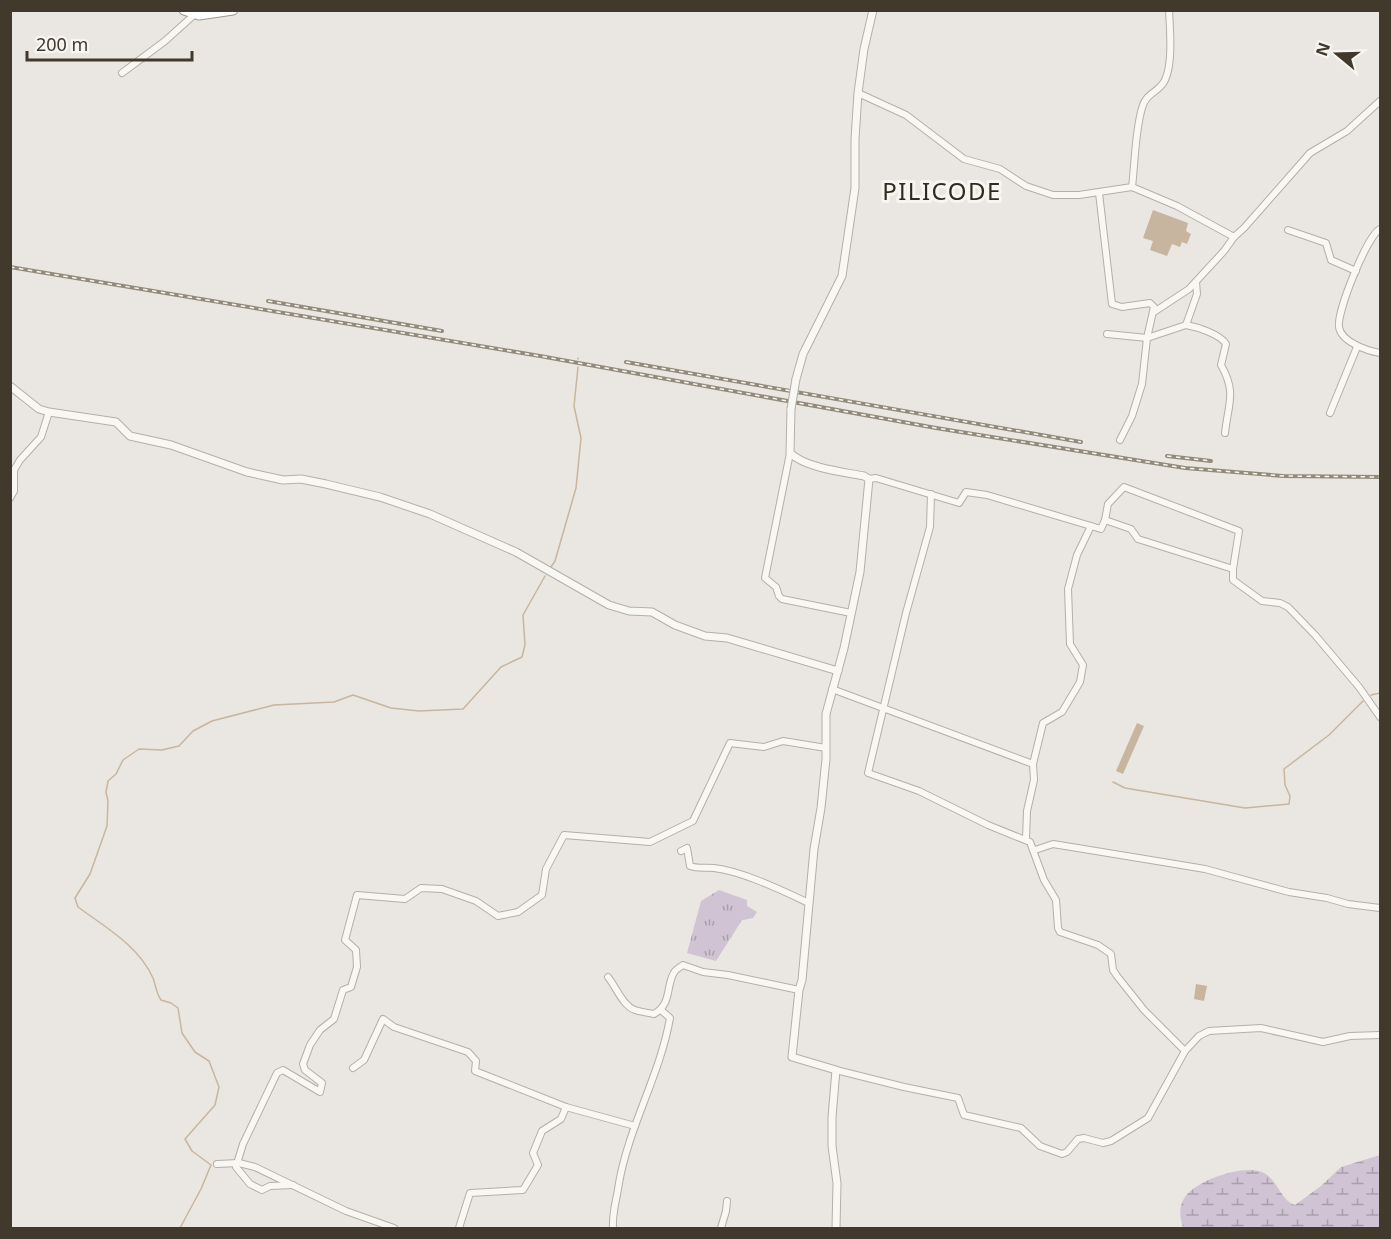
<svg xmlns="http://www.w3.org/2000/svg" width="1391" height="1239" font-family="'Noto Sans',sans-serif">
<defs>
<pattern id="grass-tufts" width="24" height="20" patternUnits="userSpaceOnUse" patternTransform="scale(1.5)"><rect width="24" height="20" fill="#d0c3d3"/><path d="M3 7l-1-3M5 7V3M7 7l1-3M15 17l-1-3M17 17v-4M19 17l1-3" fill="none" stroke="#aa9fab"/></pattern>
<pattern id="wetland-marsh" width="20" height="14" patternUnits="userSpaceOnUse" patternTransform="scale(1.5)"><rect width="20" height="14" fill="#d0c3d3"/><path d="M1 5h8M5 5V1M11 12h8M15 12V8" fill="none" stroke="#aa9fab"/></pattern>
</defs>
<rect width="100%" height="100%" fill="#eae7e2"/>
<polygon fill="url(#grass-tufts)" points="719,890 747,900 747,906 757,912 753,918 742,920 716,961 687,953 701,901"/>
<path fill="url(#wetland-marsh)" d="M1380,1155V1228H1183C1180,1217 1178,1207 1185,1197C1196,1180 1244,1164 1262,1172C1277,1178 1281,1201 1295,1205L1321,1186L1341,1167Z"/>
<g fill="#c8b59f">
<polygon points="1153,210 1188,223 1186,231 1191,234 1187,244 1182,242 1180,247 1172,244 1167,256 1150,250 1153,241 1143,238"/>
<polygon points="1137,723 1144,726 1123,774 1116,771"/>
<polygon points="1196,984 1207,986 1204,1001 1194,999"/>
</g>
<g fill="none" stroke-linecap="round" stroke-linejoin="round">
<g stroke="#c8b59f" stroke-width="1.5">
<polyline points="578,358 578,359"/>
<polyline points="551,567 555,561 576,488 581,438 574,406 578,367"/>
<polyline points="1371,695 1380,693"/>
<polyline points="1113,782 1125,788 1245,808 1289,804 1290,796 1285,785 1284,769 1329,735 1363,701"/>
<path d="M180,1228L201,1189L211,1165L192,1151L185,1139L215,1105L219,1087L209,1061L195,1052L182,1033L178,1008L171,1003L161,1000C156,993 156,986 153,978C139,946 105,927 78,907L75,898L90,874L107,826L108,801L106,792L108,781L116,774L123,760L139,749L162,750L179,746L193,731L212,721L274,705L334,702L353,695L391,708L419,711L463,709L501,667L522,657L525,645L523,615L545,576"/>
</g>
<defs>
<g id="minor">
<polyline points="122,73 165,41 195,14"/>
<path d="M858,93L906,115L964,159L1000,169L1026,186L1053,195H1079L1132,187C1135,162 1135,132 1142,108C1146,92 1159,93 1165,80C1173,63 1170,30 1169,10"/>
<polyline points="1132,187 1177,206 1234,237 1244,228 1310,153 1347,131 1380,101"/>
<polyline points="1099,193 1112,304 1122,307 1150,303 1154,307 1147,338 1142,384 1132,416 1120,440"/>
<path d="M1380,229C1367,236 1337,311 1339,327C1341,342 1368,351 1380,353"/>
<polyline points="1288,230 1326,243 1331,260 1356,271"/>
<polyline points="1154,312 1189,289 1224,251 1234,237"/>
<path d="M1186,325C1197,327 1220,334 1226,344L1221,365C1237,393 1228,404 1225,433"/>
<polyline points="1107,334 1147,338 1186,325 1197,294 1196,282"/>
<polyline points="1330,413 1357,347"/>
<polyline points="790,453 765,578 776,587 779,596 782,599 851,613"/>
<polyline points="869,479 876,478 959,503 966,492 987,495 1101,529 1105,520 1131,529 1138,539 1233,569 1233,580 1262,601 1280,603 1288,607 1315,635 1359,687 1380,717"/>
<polyline points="931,494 930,527 906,613 868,773 919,791 988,825 1030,842 1044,880 1056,900 1058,928 1060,932 1098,945 1111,954 1113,970 1117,976 1144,1010 1185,1051"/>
<polyline points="10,498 14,491 14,470 20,460 41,437 49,412"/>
<polyline points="1105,520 1108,504 1124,487 1239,531 1233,569"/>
<polyline points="832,689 1033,764 1034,780 1027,811 1026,839"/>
<polyline points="1033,764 1043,723 1062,712 1080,682 1083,665 1070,644 1068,589 1077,555 1091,526"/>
<polyline points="1035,850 1053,844 1163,862 1205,869 1289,892 1327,898 1348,904 1380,908"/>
<path d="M681,851L687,848L690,866C698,869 706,867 714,868C742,871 783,891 809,903"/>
<path d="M608,977C616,987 623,1006 635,1010C641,1012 648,1013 654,1014C673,1003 665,985 675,971C677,969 680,967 683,965L703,972L728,975L799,990"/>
<polyline points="353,1068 364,1060 383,1019 394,1027 468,1052 476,1061 475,1071 566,1107 561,1119 542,1131 533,1153 538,1165 523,1190 470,1193 459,1228"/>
<polyline points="836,1070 904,1087 958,1098 964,1115 1021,1128 1040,1146 1062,1154 1067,1152 1078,1139 1084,1138 1103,1143 1111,1141 1148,1118 1185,1051 1199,1036 1209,1031 1261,1028 1323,1042 1350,1036 1380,1035"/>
<polyline points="566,1107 635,1126"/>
<polyline points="217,1164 239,1163 255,1167 346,1211 394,1228"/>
<polyline points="293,1185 270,1186 262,1190 250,1184 236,1167 243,1144 277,1073 283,1070 320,1092 322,1083 305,1070 303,1064 310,1045 320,1030 334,1019 343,990 351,987 357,967 356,950 345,940 357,895 405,899 421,888 442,889 476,901 498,916 518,912 542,895 546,869 564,835 650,842 693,821 730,743 764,747 783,741 826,748"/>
<path d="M613,1228C612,1211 617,1199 619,1183C629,1126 660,1075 670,1018L661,1010"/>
<polyline points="721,1228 726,1211 727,1201"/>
</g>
<g id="tertiary">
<polyline points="796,379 803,354 842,276 855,188 855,139 858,93 864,49 873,10"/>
<polyline points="10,386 39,409 49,412 116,422 130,436 171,445 247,472 283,480 301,479 326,484 380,497 430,514 516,552 609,605 629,611 652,612 675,625 705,636 727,638 838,671"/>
<path d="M791,409L790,453C806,468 843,472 864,476L869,479L860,572L844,648L826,714V759L821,808L814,849L802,980L799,990L792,1057L836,1070L832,1117V1146L837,1183L836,1228"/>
</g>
<polyline id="trunk" points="184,10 199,15 233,10"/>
</defs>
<use href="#minor" stroke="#b4afa7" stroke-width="8"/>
<use href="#tertiary" stroke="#b4afa7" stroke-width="9"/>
<use href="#trunk" stroke="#a0988a" stroke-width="11"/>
<use href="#minor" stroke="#f8f7f4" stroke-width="6"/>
<use href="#tertiary" stroke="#f8f7f4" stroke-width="7"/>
<use href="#trunk" stroke="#fff" stroke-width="9"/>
<defs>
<g id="rail">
<polyline points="10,267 540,356 936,428 1185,468 1283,476 1380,477"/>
<polyline points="268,301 442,331"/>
<polyline points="626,362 1081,442"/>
<polyline points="1167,456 1211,461"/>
</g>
</defs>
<use href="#rail" stroke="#928b7c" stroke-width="4"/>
<use href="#rail" stroke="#f7f5f1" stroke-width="1.5" stroke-dasharray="4.5" stroke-linecap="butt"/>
<defs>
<polyline id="tertiary-bridge" points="791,409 796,379"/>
</defs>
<use href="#tertiary-bridge" stroke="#b4afa7" stroke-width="9" stroke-linecap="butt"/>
<use href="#tertiary-bridge" stroke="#f8f7f4" stroke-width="7"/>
</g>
<g text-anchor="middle" stroke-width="6" stroke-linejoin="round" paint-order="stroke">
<g font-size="24" letter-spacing="1.5" fill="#322b1d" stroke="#f7f5f1">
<text x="942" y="200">PILICODE</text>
</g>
</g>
<rect width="1391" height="1239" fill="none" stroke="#41392b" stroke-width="24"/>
<g transform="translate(1337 54) rotate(289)" stroke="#f7f5f1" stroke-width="4.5" paint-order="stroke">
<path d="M0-4.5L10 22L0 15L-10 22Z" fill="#41392b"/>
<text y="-9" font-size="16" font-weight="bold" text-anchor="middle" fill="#41392b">N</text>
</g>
<path d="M27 51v9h165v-9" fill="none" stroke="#41392b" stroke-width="3"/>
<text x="36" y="51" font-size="18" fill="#41392b" stroke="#f7f5f1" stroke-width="4.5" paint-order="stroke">200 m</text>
</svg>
